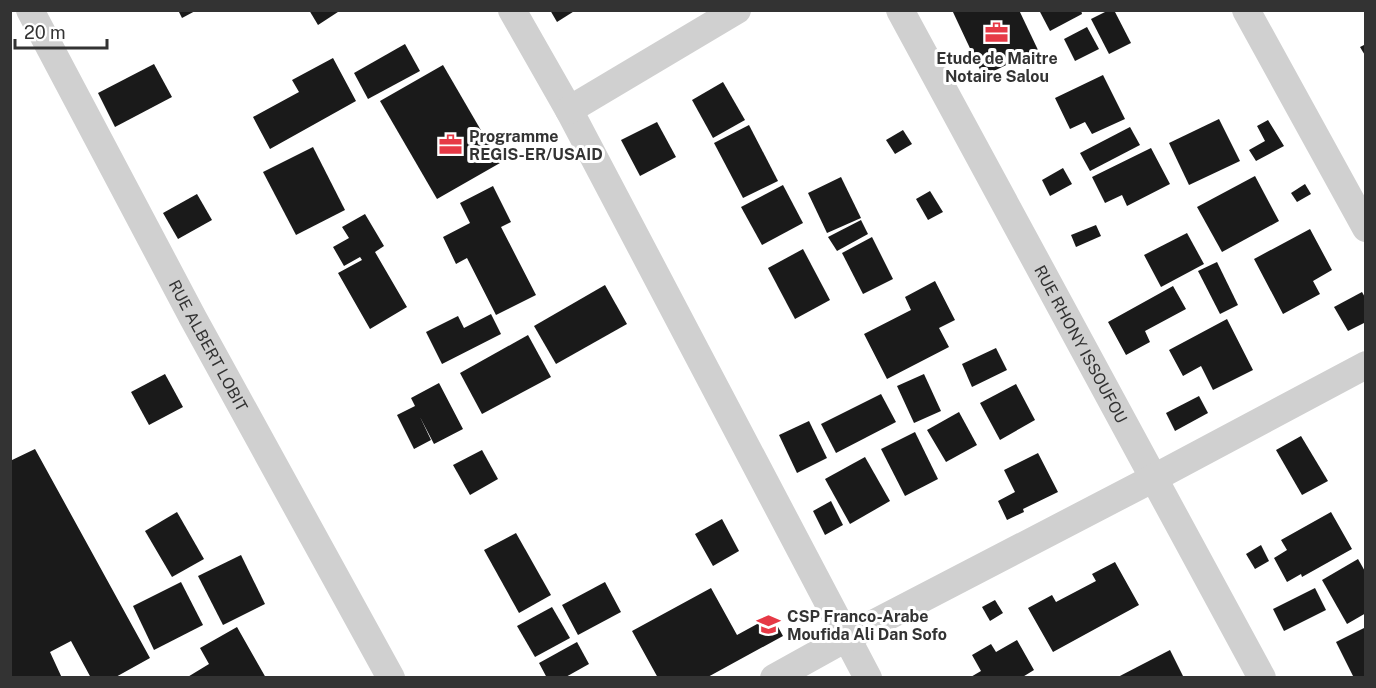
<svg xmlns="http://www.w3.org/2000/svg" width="1376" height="688" font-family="'Public Sans',sans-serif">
<rect width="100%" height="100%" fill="#fff"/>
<g fill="#1a1a1a">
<polygon points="178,10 197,10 182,18"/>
<polygon points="309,10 341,10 318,25"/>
<polygon points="550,10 576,10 557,22"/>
<polygon points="952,10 1019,10 1038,50 983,76"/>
<polygon points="1039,10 1081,10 1082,14 1050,31"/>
<polygon points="1109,10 1114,10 1131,43 1109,54 1091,19"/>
<polygon points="1087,27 1099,49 1075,61 1064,39"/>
<polygon points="405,44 420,71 368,99 354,73"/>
<polygon points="1366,44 1366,57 1360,47"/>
<polygon points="333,58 356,101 270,149 253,117 299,92 292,80"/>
<polygon points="154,64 172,97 115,127 98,93"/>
<polygon points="443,65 500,163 437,199 380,101"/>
<polygon points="1103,75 1125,119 1092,134 1085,122 1070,129 1055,98"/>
<polygon points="723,82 745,120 713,138 692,100"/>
<polygon points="1219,119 1240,161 1189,185 1169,143"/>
<polygon points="1268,120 1284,146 1256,161 1249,150 1265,141 1257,126"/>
<polygon points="657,122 676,157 640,176 621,140"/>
<polygon points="749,125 778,181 743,198 714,143"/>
<polygon points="1130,127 1140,145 1090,171 1080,153"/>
<polygon points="903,130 912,144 895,154 886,140"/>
<polygon points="313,147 345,210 296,235 263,172"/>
<polygon points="1151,148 1170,184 1127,206 1122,195 1105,203 1092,177"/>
<polygon points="1063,168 1072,184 1050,196 1042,180"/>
<polygon points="1255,176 1279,221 1222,252 1197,207"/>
<polygon points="841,177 861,218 827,233 808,193"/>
<polygon points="1305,184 1311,194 1297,202 1291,193"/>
<polygon points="783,185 803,223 762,245 741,207"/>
<polygon points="493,186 511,222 501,227 536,295 496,315 467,258 456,264 443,237 470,223 460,203"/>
<polygon points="930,191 943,212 928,220 916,199"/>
<polygon points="197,194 212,220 178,239 163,213"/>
<polygon points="365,214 384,246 375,252 407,307 370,329 338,273 362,260 360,257 344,266 333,247 349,238 342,227"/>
<polygon points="861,220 868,234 837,251 828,237"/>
<polygon points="1096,225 1101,236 1076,247 1071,235"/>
<polygon points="1310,229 1332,270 1313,281 1320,294 1283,314 1254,259"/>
<polygon points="1187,233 1204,264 1161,287 1144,255"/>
<polygon points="872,237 893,279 863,294 842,253"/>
<polygon points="803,249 830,300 795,319 768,268"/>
<polygon points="1217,262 1238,305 1220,314 1198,271"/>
<polygon points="935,281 955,320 939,328 949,347 887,379 864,334 911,310 905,297"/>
<polygon points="605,285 627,324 556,364 534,326"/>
<polygon points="1173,286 1186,309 1145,331 1150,342 1126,355 1108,322"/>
<polygon points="1362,292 1366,299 1366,322 1348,331 1334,307"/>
<polygon points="491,314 501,334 442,364 426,332 458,316 464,328"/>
<polygon points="1227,319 1253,370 1213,390 1201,366 1183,376 1169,350"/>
<polygon points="528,335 551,377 482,414 460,373"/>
<polygon points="996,348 1007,370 972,387 962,364"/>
<polygon points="165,374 183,407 149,425 131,392"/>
<polygon points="924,374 941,411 914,423 897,386"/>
<polygon points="439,383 463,429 434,444 420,417 431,440 414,449 397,415 415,406 411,398"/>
<polygon points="1016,384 1035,420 1000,440 980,403"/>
<polygon points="881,394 896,422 836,453 821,424"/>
<polygon points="1199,396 1208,413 1175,431 1166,413"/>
<polygon points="959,412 977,445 946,462 927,430"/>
<polygon points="809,421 827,458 797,473 779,435"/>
<polygon points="915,432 938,479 905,496 881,449"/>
<polygon points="1301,436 1328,481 1302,495 1276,450"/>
<polygon points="35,449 150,658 114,678 91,678 71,641 50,652 62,678 10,678 10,461"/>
<polygon points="482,450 498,479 470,495 453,465"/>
<polygon points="1038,453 1058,492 1023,509 1024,512 1007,520 998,501 1015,492 1004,470"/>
<polygon points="865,457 890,501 850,524 825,479"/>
<polygon points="831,501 843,525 825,535 813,511"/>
<polygon points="177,512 204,559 172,577 145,531"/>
<polygon points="1331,512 1352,549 1302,577 1301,574 1287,582 1274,558 1287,550 1281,540"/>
<polygon points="722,519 739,551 713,566 695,534"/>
<polygon points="516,533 551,595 519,613 484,550"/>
<polygon points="1261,545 1269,561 1255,569 1246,554"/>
<polygon points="241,555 265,604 223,625 198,576"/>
<polygon points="1358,559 1366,573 1366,613 1347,624 1322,580"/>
<polygon points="1115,562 1139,605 1053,652 1028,608 1052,595 1056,602 1096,581 1092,574"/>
<polygon points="181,582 203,625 154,650 133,606"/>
<polygon points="605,582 621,612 578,635 562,605"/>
<polygon points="711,588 737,635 772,616 783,636 706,678 658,678 632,631"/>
<polygon points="1315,588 1326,610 1284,631 1273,609"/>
<polygon points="995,600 1003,613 990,621 982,607"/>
<polygon points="552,607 570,638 535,657 517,626"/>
<polygon points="237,627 266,678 186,678 209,664 200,648"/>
<polygon points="1366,627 1366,678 1354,678 1336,642"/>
<polygon points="1017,640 1034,670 1021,678 969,678 981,671 972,655 991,644 996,652"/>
<polygon points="577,642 589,664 564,678 547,678 539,663"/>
<polygon points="1170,650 1184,678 1116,678"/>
</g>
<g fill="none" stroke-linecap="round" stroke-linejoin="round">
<g stroke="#d0d0d0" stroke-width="28">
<path id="s1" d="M30,10L193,318L391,678"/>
<polyline points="512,10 569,110 868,678"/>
<path id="s2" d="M900,10L1262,678"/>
<polyline points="1246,10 1366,228"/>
<polyline points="569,110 737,10"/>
<polyline points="774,678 846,638 1154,478 1366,365"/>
</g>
</g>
<defs>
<symbol id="office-bare" viewBox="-9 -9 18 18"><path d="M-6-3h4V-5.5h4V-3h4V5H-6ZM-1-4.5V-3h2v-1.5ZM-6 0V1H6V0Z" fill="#e63946" stroke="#fff" stroke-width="2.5" paint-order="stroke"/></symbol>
<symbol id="school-bare" viewBox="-9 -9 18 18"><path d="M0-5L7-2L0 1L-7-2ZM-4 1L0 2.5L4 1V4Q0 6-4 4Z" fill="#e63946" stroke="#fff" stroke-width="2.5" paint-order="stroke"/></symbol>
</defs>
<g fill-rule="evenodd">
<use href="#office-bare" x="980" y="16" width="33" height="33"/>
<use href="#office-bare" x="434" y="128" width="33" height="33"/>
<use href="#school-bare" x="752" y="608" width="33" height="33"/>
</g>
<g text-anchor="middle" stroke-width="6" stroke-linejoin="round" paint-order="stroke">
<g font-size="16" font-weight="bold" fill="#333" stroke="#fff" text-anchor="start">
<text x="997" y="64" text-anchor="middle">Etude de Maitre<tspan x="997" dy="18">Notaire Salou</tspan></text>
<text x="469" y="142">Programme<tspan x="469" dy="18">REGIS-ER/USAID</tspan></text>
<text x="787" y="622">CSP Franco-Arabe<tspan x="787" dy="18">Moufida Ali Dan Sofo</tspan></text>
</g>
<g font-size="16" fill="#333" stroke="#fff">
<text dy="6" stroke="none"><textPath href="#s2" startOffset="380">RUE RHONY ISSOUFOU</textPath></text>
<text dy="6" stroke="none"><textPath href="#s1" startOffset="380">RUE ALBERT LOBIT</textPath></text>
</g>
</g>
<rect width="1376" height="688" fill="none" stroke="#333333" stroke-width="24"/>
<path d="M15 39v9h92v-9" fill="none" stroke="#333333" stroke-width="3"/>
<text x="24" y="39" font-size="18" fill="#333333" stroke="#ffffff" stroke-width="4.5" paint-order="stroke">20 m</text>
</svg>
